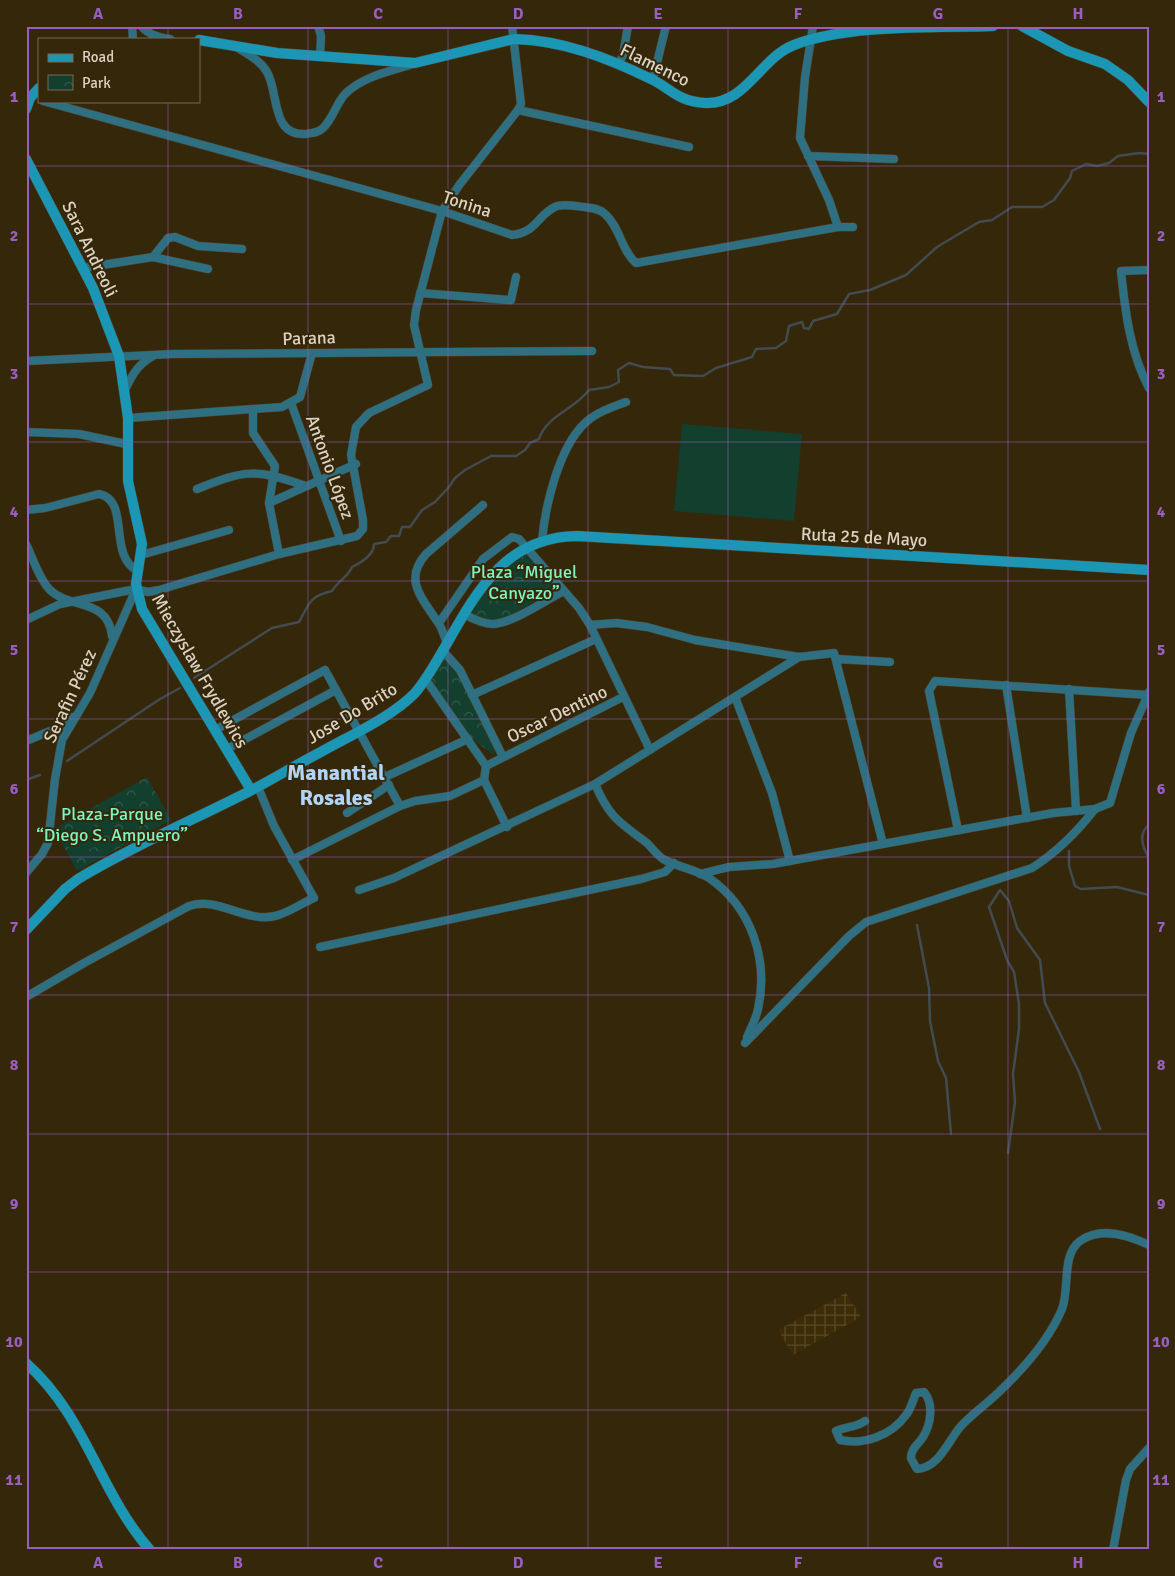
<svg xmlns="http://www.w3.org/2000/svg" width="1175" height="1576" font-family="Signika,sans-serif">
<defs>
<pattern id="industrial-grid" width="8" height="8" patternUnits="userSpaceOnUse" patternTransform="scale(1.25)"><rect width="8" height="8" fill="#3d2c05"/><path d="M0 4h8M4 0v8" fill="none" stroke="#584a28"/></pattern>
<pattern id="park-crowns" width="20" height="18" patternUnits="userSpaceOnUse" patternTransform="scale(1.25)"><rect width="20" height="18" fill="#133f2e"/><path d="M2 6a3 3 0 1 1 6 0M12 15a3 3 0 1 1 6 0" fill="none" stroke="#355a4b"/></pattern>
</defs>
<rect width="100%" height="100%" fill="#35270a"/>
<polygon fill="url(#industrial-grid)" points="846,1293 861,1317 793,1355 778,1330"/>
<g fill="url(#park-crowns)">
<path d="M526,552L561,587L503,619H486L471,614C486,589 500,568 526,552Z"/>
<polygon points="443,656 457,672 493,746 494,755 472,739 431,682"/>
<polygon points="147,777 171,820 77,871 54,829"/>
</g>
<g fill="#133f2e">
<polygon points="682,424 802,434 794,521 674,511"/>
<polygon points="91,819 104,842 74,858 62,835"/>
</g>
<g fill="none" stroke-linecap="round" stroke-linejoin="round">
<g stroke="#424b50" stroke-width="2.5">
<path d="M194,678L272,628L299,622C310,603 308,597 332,591C338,581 348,577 352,567C362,562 374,555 374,544L386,542L391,536H399L402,527H410L422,510L435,502L449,487L455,478L465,470L491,456H516L525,450L530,443L539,439C546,416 575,409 589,390L609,387L619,382L618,370L629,363L643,367L670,369L674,375L703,376L716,368L752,357L756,349L776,348L786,341L789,326L802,322L804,328L809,329L813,321L837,314L849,294L870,290L906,275L937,247L979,222L992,220L1012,207H1042L1054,200L1070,178L1072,171L1086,164L1097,166L1109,163L1118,156L1139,153L1149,154"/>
<polyline points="67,761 160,699 180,688"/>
<polyline points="26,780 40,775"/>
<path d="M1149,825C1137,834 1143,848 1149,858"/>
<polyline points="1069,851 1069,866 1075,886 1081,889 1117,887 1149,895"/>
<polyline points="917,925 929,988 930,1021 938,1061 946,1078 951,1134"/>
<polyline points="1008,1153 1015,1102 1013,1074 1019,1029 1019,1004 1014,972 1007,960 989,907 1000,890 1009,901 1017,928 1040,960 1045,1003 1079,1072 1100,1129"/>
</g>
<defs>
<g id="street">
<polyline points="132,26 133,39"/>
<path d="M141,26C149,35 158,38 170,39"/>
<polyline points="318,26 321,36 320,57"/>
<polyline points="813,26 805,77 800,138 829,200 838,227"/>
<path d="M238,48C249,55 261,61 267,72C279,93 271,136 305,134C312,133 318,133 323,128C333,119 336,103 346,93C364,76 391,71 413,64"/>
<polyline points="618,65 623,55 628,26"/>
<polyline points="653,79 666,26"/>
<path d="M43,101L442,211L512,235C538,232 537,214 557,206C564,204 576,206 584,207C591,208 599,208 605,214C620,227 621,250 636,263L838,227H853"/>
<polyline points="518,110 689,147"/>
<polyline points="808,156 894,159"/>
<polyline points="153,257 168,238 175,237 198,246 242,249"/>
<polyline points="83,268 153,257 208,269"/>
<path d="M1149,270L1121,271C1125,310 1130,353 1149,388"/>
<polyline points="420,293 511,300 516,277"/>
<polyline points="26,361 173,354 592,351"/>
<path d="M125,390C132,375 138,364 153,356"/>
<polyline points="291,403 341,541"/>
<polyline points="253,410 253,433 275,466 269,503 279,554"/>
<polyline points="128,418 282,407 300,397 312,353"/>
<polyline points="26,432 79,434 126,444"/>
<path d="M197,489C247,469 255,469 306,486"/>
<polyline points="269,503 356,464"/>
<path d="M26,510L45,508L99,494C131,500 107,556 138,571"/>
<path d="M542,541C545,506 559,447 585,423C597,412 612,407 626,402"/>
<path d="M26,544C33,558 38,577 49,589C69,610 108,597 112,636"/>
<polyline points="141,555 229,530"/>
<path d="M464,614C473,619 483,624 493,624C513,623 546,600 564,591"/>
<polyline points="26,620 60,604 136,589 148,592 159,590 279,554 357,536 363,529 363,520 351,455 356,427 369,413 428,385 414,325 416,310 442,211 460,184 518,110 521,104 512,26"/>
<polyline points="439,623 483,559 512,537 519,539 579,608 590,625 650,750"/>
<polyline points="590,625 616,623 647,627 695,640 799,657 834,653 883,844"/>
<path d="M447,643C444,636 442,627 437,621C422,598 403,580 426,554L483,505"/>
<polyline points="443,651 460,670 503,757"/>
<polyline points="837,659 890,662"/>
<polyline points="426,680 486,766"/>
<polyline points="1006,685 1027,818"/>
<polyline points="1069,689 1076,811"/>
<polyline points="472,695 596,639"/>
<polyline points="735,697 772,793 790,861"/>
<polyline points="215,730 325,670 400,806"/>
<polyline points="26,741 60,727 73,717"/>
<polyline points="227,749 336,690"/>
<polyline points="385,777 468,739"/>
<polyline points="484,780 507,827"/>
<path d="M595,784C609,817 619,822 647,843C652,848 657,855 663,859C677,867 695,869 709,878C751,907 769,959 758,1009C756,1019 751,1028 747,1037"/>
<polyline points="347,813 389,785"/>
<polyline points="958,830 929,691 935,681 1148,695"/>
<polyline points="292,860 400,806 415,801 450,796 484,780 486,766 623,697"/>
<polyline points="26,873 42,854 48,843 55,779 62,740 90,693 136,589"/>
<polyline points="700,874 729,867 773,864 1053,813 1095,809 1110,803 1131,733 1149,692"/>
<polyline points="359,890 394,878 595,784 799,657"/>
<polyline points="320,947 641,879 665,872 674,863"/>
<path d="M26,997L84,963L189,906C218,896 245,923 275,916C288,913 302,903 314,898L274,826L258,787"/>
<path d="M745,1043L849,936L866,922L1032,868C1057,852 1077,832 1095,809"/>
<path d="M865,1421C855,1428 847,1426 836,1431L840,1440C864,1445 891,1436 906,1415C911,1409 913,1400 916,1393L924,1392C934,1404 931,1424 923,1437C918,1445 911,1448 911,1458C912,1461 915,1465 917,1469C939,1468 948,1441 961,1426C973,1413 988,1403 1001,1390C1025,1367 1049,1340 1062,1309C1070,1289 1061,1255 1080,1241C1101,1226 1128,1235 1149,1245"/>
<polyline points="1113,1550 1126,1480 1130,1469 1149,1448"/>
</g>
<g id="secondary">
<polyline points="1022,26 1068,51 1105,64 1128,80 1149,102"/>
<path d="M199,40L277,53L415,63L514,39C562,40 608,58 651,79C672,89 677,101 705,103C746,105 760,58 794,45C848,24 934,28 993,26"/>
<polyline points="26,109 30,98 39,88"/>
<polyline points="26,159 93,288 119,356 128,418 128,481 142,544 136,584 142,609 251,790"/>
<path d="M26,930L65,889L78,879C133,846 193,820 250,791C273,779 296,765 319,753C349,736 392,717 415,693C426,680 434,666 442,652C475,595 503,537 577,536L1149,570"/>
<path d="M26,1363C86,1416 99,1492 150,1550"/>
</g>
</defs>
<use href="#street" stroke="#504227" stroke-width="9"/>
<use href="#secondary" stroke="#504227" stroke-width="11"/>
<use href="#street" stroke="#2e6f82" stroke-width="8"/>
<use href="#secondary" stroke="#1b96b4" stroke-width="10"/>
</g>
<path fill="none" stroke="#985ec0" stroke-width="1" stroke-opacity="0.55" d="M168,26V39M308,26V1550M448,26V1550M588,26V1550M728,26V1550M868,26V1550M1008,26V1550M168,101V1550M26,166H1149M26,304H1149M26,442H1149M26,581H1149M26,719H1149M26,857H1149M26,995H1149M26,1134H1149M26,1272H1149M26,1410H1149"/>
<g text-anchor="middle" stroke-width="4" stroke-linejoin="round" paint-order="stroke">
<g font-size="18" fill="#dbd2c2" stroke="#35270a">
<text transform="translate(655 65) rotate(26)" y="6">Flamenco</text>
<text transform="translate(467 204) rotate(18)" y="6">Tonina</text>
<text transform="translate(90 249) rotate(64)" y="6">Sara Andreoli</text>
<text transform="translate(309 338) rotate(-2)" y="6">Parana</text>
<text transform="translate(330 467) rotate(70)" y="6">Antonio López</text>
<text transform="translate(864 537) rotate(3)" y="6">Ruta 25 de Mayo</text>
<text transform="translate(200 671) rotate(60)" y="6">Mieczyslaw Frydlewics</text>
<text transform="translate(70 696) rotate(-65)" y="6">Serafin Pérez</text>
<text transform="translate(352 713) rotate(-31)" y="6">Jose Do Brito</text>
<text transform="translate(557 714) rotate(-26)" y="6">Oscar Dentino</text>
</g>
<g font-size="18" fill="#7ef4c2" stroke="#35270a">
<text x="524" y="578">Plaza “Miguel<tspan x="524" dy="21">Canyazo”</tspan></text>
<text x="112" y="820">Plaza-Parque<tspan x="112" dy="21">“Diego S. Ampuero”</tspan></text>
</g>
<g font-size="22" font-weight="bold" fill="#b1d5f6" stroke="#35270a">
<text x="336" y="780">Manantial<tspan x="336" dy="25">Rosales</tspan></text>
</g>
</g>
<rect width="1175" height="1576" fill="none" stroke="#35270a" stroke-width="55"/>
<rect x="38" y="38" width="162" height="65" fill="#35270a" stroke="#776b54"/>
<rect x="48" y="54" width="25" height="8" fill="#1b96b4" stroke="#776b54"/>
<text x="82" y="62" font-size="15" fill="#dbd2c2">Road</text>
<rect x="48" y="75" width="25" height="15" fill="url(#park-crowns)" stroke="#776b54"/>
<text x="82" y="88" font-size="15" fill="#dbd2c2">Park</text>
<rect x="28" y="28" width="1120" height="1520" fill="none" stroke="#985ec0" stroke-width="2"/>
<g font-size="16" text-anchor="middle" font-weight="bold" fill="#985ec0">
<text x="98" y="19">A</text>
<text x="238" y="19">B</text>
<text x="378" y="19">C</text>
<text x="518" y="19">D</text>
<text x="658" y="19">E</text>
<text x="798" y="19">F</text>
<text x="938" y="19">G</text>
<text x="1078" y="19">H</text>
<text x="14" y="102">1</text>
<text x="1161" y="102">1</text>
<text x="14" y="241">2</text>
<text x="1161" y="241">2</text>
<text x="14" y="379">3</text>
<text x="1161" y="379">3</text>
<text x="14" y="517">4</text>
<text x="1161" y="517">4</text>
<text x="14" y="655">5</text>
<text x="1161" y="655">5</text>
<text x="14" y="794">6</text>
<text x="1161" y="794">6</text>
<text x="14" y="932">7</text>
<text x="1161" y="932">7</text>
<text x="14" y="1070">8</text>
<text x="1161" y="1070">8</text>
<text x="14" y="1209">9</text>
<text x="1161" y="1209">9</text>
<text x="14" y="1347">10</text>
<text x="1161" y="1347">10</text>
<text x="14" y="1485">11</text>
<text x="1161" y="1485">11</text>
<text x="98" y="1568">A</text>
<text x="238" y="1568">B</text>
<text x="378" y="1568">C</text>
<text x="518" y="1568">D</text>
<text x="658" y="1568">E</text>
<text x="798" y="1568">F</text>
<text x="938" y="1568">G</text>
<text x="1078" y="1568">H</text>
</g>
</svg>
